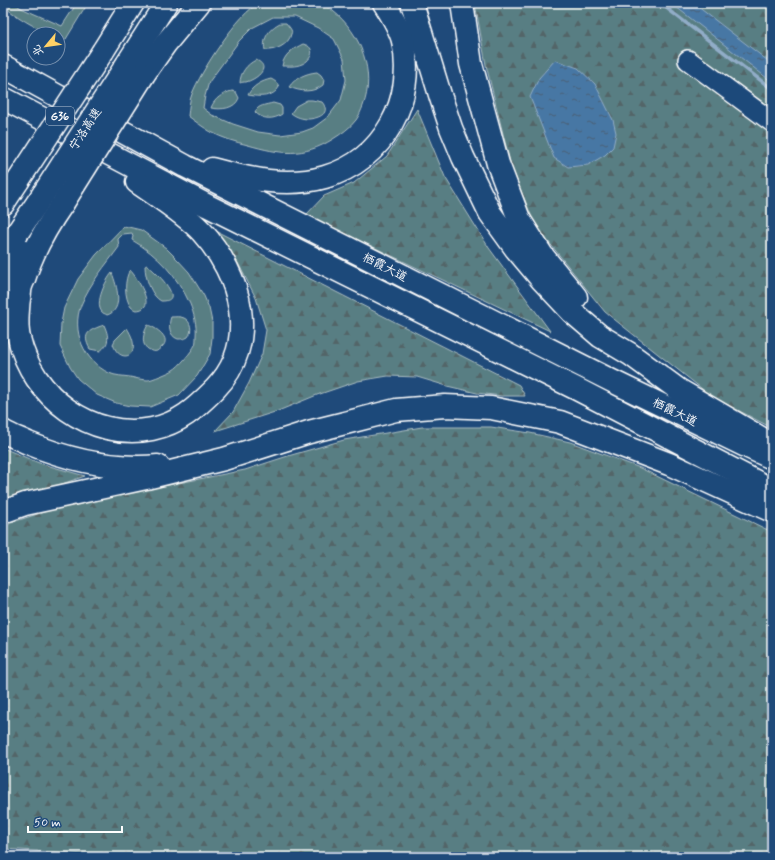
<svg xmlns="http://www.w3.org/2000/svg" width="775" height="860" font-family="Mynerve,'LXGW WenKai TC',sans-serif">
<defs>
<pattern id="forest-firs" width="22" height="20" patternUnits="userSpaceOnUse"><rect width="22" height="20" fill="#597e83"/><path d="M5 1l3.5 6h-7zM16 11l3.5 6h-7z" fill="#526568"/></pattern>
<pattern id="water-ripples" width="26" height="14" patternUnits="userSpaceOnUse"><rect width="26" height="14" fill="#4777a4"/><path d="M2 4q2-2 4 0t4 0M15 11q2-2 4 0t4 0" fill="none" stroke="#4a5f74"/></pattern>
</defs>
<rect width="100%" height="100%" fill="#1f4a7a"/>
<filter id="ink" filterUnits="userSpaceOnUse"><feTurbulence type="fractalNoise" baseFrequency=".025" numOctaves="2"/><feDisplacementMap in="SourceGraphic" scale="8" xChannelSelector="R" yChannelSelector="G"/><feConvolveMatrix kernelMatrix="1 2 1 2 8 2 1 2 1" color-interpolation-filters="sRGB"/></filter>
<g filter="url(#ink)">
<g fill="#597e83" stroke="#acbec1" fill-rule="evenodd">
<path d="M3,3H14L21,8L62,26L77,3H88L66,39L58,36V34C42,34 15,15 3,6Z"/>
<path d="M260,3H321C325,5 329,8 333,11C361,33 376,73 363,106C361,111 359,116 356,120C350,128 341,134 333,139C303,158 280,154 248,145C235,142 222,138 211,132C203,127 196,122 188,116C189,109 189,101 192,94C200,73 239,11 260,3ZM273,17H295L318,28L334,39L344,59L346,80L341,100L328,117L313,128L302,132L280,135L258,132L233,124L212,115L203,108L205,96L209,82L239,41L252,28Z"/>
<path d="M280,23H286C287,25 289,26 290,28C292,31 292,32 291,34C289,45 275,51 265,50C262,38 270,28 280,23Z"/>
<path d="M303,44C317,47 312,60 302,64C295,67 289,66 282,66C284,54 293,49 303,44Z"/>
<path d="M256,60C272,67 257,79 246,82C244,82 242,82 240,83C240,73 247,64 256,60Z"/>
<path d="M317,72L321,75L324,80L323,85C313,93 301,92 289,87C295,78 306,73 317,72Z"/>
<path d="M271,79C275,81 278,83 279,87C273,98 259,97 248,95C252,86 262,81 271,79Z"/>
<path d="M232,91L236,92L239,98C235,109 221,110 211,108C214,99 223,93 232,91Z"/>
<path d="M307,100H312L322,102C331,113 320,118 309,119C302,119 296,117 291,113L296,106Z"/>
<path d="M273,103L280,105L282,108V114C274,120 262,120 255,112C258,105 266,105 273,103Z"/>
<path d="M124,226L141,230L166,248L177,259L189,272L204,296L209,308L212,322V338L210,354L197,376L179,395L150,407L130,406L116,403L97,395L78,379L70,367L60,346L61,323L64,308L78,279L96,255ZM132,233L133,236L132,240C158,255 178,277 190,304C194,314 197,325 196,336C196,339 196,343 195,345C192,351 179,367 173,370C171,372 151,380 148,380C142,380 135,378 130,377C124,376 115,376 109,373C84,361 71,331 81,305C90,283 106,265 119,247L118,239L123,234Z"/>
<path d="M147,265C154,270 188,302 161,301C151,296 145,277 145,266Z"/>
<path d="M130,270C136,276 150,299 145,306C143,309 140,310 136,310C135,310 132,308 131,307C124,298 124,279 130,270Z"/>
<path d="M112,273C117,286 124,310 107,315C106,314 102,313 102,312C94,303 106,280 112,273Z"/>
<path d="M171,317C175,317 180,316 184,318C191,321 193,331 188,337C185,339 182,339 178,339C169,336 168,325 171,317Z"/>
<path d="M104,325C109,336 110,344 100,351L90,349C81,333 90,330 104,325Z"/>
<path d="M148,325C156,328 172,338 162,347C161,348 158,350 157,351C154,352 153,351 150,350C140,346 143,333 148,325Z"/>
<path d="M127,328C145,356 120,366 113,344L115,340Z"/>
</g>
<g fill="url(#forest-firs)" stroke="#acbec1">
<polygon points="475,3 772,3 772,428 711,396 605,312 535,225 511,166 486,65"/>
<polygon points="417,109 445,177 489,248 550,331 306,215 324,196 354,183 387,156"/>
<polygon points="216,231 519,385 525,396 502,396 477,393 447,386 417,377 388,376 358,381 317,395 278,411 215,431 233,412 249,383 262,354 266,330 256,298 238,263"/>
<polygon points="422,427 491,427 530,433 570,442 640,468 772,532 772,857 136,857 3,849 3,527 13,522 62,506 245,470 288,456 344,440"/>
<polygon points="3,448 39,463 85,476 53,487 3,502"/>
</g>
<g fill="url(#water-ripples)" stroke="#91adc8">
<polygon points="671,3 693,3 772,64 772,82"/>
<polygon points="555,60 578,68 595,84 613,120 616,133 613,147 605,155 588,165 568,167 554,158 530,97 539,78"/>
</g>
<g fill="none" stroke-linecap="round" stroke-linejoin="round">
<polyline stroke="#91adc8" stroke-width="3.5" points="660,3 772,89"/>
<defs>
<polyline id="minor" points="688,60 772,122"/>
<g id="highway">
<polyline points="412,3 441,98 451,128 463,157 490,213 516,249 542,280 572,312 600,336 630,354 679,390 766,441"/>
<polyline points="462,3 471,64 498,164 519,219 542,255 576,297"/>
<polyline points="103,51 133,3"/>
<polyline points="127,64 166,3"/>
<polyline points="3,66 185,166 612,381 748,447 772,458"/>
<polyline points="144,74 166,43 199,3"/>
<polyline points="3,98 208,206 575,388 772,490"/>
<path d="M212,169C249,179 287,188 325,177C384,160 416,100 403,41C400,28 391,14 384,3"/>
<path d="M63,203C47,226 32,253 24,279C22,283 20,288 20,292C18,303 16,326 19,338C32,396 91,441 152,429C180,423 195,409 215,389C260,343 241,275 202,232C184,213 158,197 137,182"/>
<polyline points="3,204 18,181"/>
<polyline points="3,254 44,193"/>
<polyline points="3,283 26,252"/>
<path d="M3,431C11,436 20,439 28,443C69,460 114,470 158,466"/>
<polyline points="3,512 25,504 146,478 224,459 309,432 349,422 396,410 445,406 491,408 560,422 669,464 772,511"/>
</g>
</defs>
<use href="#minor" stroke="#fff" stroke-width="22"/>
<use href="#highway" stroke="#fff" stroke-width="25"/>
<use href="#minor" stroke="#1f4a7a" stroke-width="19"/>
<use href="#highway" stroke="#1f4a7a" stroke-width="22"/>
<defs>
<g id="highway-bridge">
<polyline points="18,181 103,51"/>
<polyline points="44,193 127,64"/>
<polyline points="63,203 144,74"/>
</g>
</defs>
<use href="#highway-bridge" stroke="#fff" stroke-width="25" stroke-linecap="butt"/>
<use href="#highway-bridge" stroke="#1f4a7a" stroke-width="22"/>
</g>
</g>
<g text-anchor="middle" stroke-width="3" stroke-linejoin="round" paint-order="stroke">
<rect fill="#1f4a7a" stroke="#bcc9d7" stroke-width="1" x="46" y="107" width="28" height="18" rx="3"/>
<g font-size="11" font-weight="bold" fill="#fff">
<text x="60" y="120">G36</text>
</g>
<g font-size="12" fill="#fff" stroke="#1f4a7a">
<text transform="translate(85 129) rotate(-57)" y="4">宁洛高速</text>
<text transform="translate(385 267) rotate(27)" y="4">栖霞大道</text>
<text transform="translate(675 412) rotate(26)" y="4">栖霞大道</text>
</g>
</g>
<rect width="775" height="860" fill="none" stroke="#1f4a7a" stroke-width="16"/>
<rect x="8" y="8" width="759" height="844" fill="none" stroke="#fff" stroke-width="1.5" filter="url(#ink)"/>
<g transform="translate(46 46) rotate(241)"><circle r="19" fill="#1f4a7a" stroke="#7992af"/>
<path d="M0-3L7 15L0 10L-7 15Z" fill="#ffd166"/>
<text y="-6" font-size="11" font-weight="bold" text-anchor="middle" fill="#ffffff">北</text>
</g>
<path d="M28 826v6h94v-6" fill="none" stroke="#ffffff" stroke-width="2"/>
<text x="34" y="826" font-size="12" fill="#ffffff" stroke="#1f4a7a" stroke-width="3" paint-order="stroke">50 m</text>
</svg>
